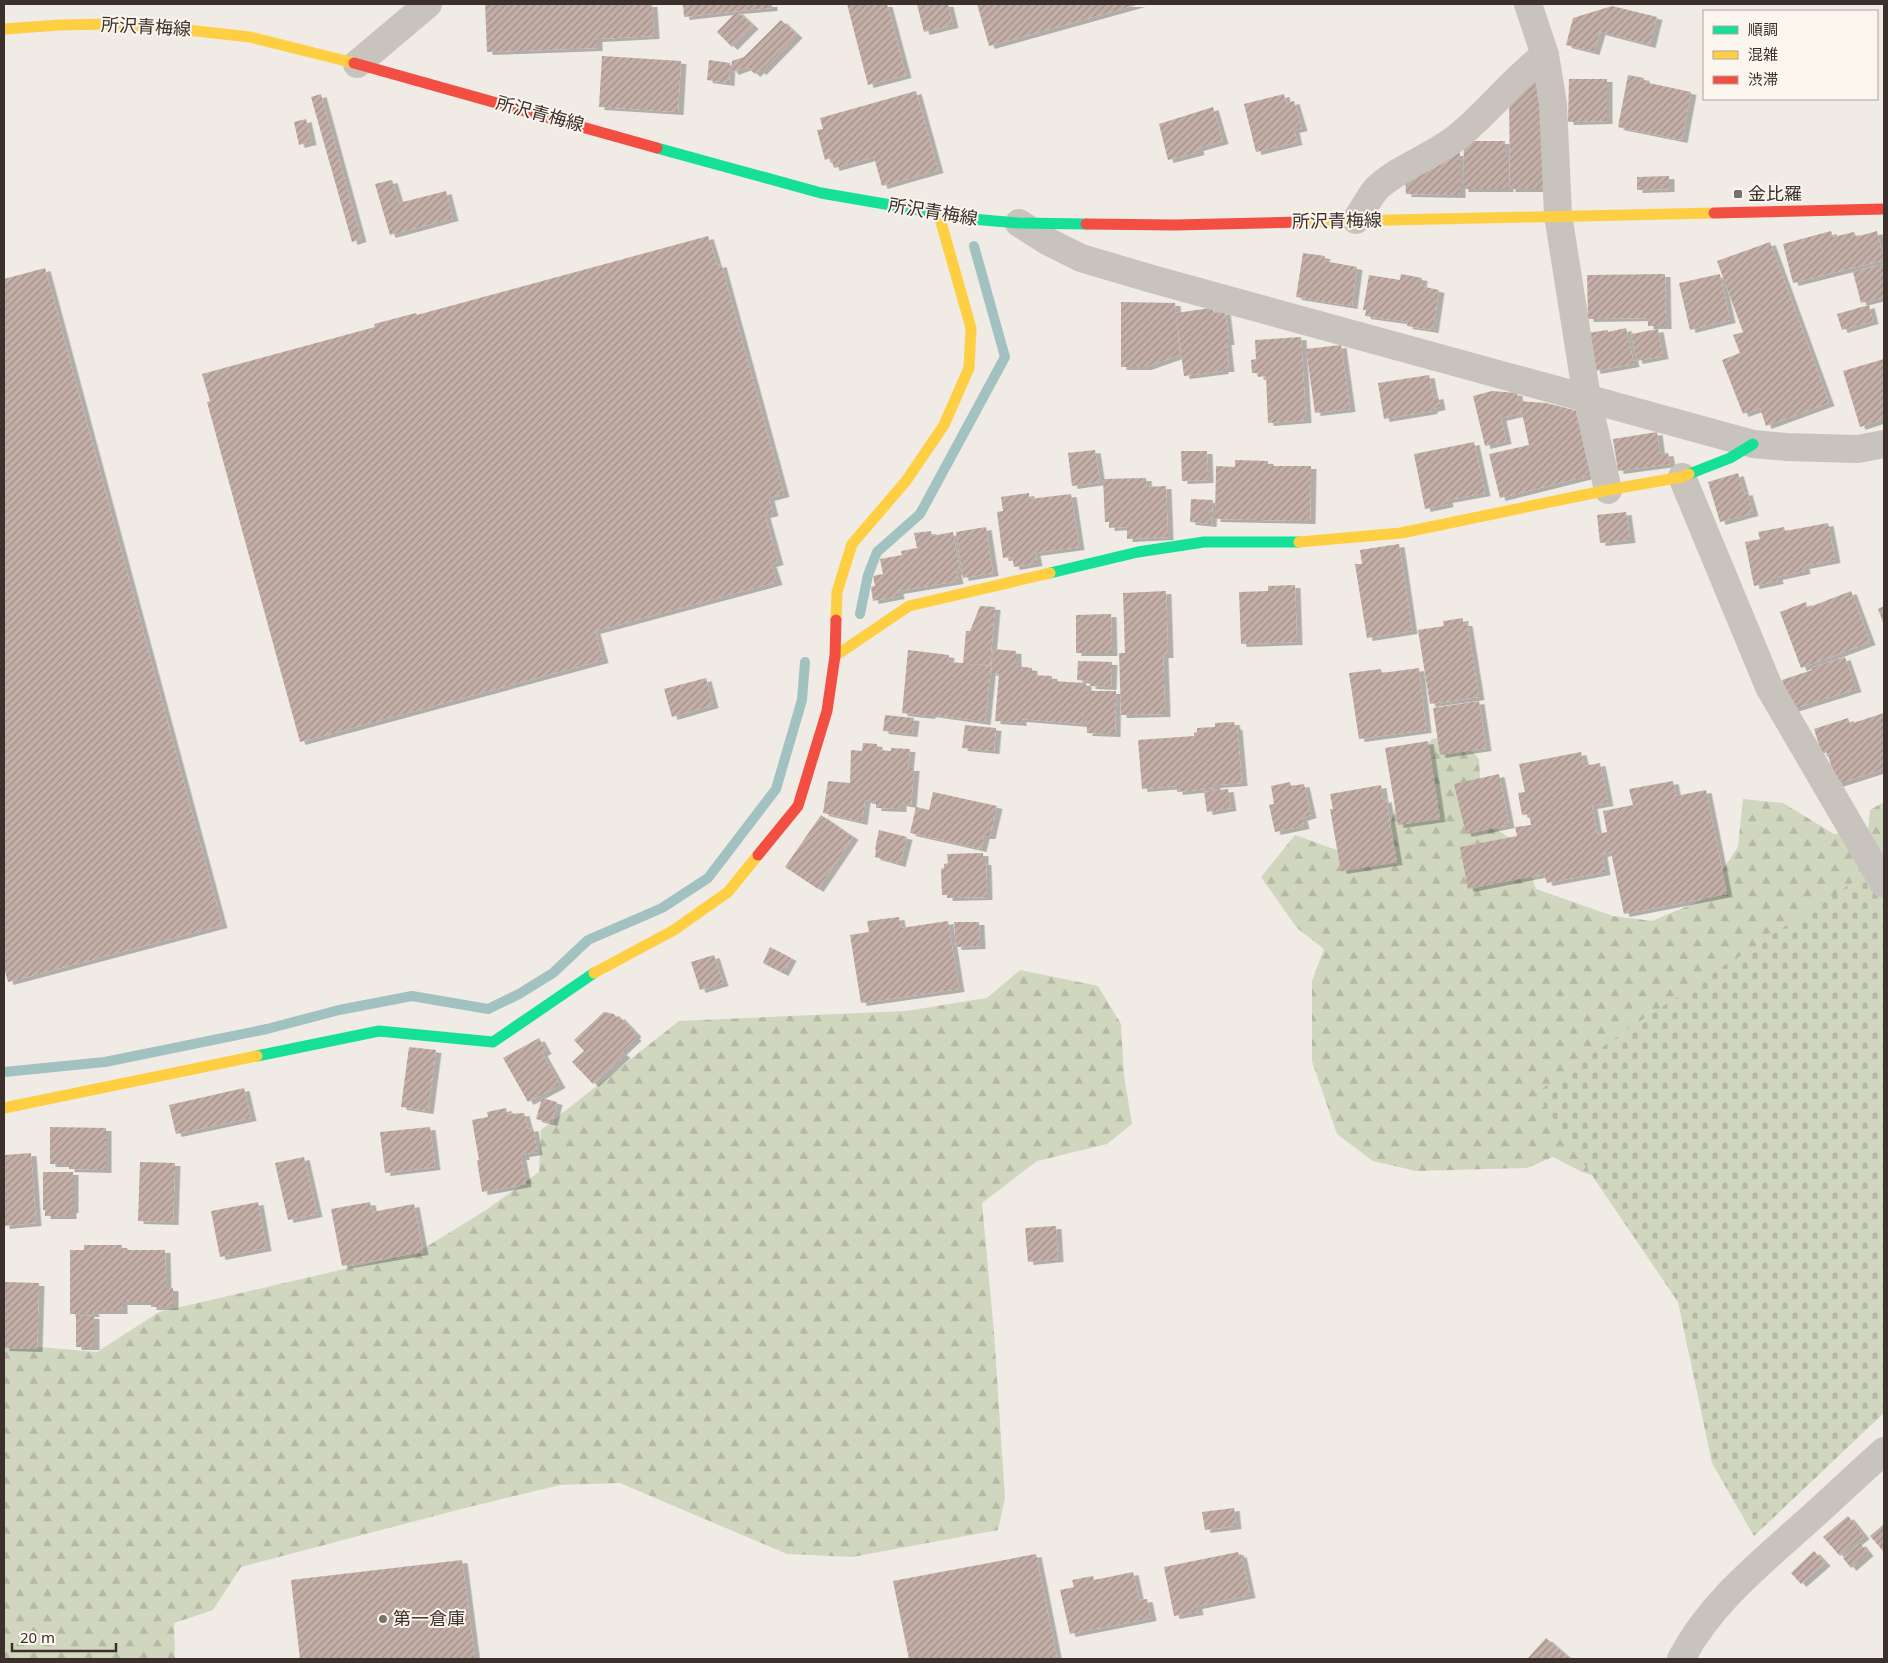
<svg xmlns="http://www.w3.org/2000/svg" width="1888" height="1663" font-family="'Noto Sans','Noto Sans JP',sans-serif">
<defs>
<pattern id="forest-firs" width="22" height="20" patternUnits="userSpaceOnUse" patternTransform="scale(1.25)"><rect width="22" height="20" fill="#d1d6bf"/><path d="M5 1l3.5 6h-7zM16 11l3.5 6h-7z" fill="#b4b8a4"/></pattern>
<pattern id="cemetery-stones" width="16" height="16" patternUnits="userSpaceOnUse" patternTransform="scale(1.25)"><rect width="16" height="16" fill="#d1d6bf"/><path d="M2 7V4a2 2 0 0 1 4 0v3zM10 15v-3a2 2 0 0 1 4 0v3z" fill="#b4b8a4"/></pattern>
<pattern id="building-hatch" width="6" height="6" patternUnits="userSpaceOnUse" patternTransform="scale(1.25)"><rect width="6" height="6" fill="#c3afa7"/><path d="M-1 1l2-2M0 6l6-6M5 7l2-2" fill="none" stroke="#a08f88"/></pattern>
<filter id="shadow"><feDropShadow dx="5.5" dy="3" stdDeviation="0" flood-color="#0004"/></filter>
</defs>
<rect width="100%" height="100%" fill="#f0ebe5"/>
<g fill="url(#forest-firs)">
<polygon points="1457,734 1479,759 1481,795 1499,831 1522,846 1536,889 1613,916 1652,921 1702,900 1738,847 1743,799 1783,803 1834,834 1868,831 1870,810 1884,802 1884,914 1605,1180 1582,1172 1553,1157 1527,1168 1416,1171 1373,1161 1337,1134 1312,1061 1312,981 1324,949 1297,928 1261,877 1295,835 1378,865 1405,775 1432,739"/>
<polygon points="1020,970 1098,986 1121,1024 1124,1075 1132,1124 1107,1144 1037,1161 982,1203 994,1333 1005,1498 998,1530 852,1557 787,1554 620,1483 560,1485 461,1509 241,1567 213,1610 174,1623 175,1659 4,1659 4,1344 97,1352 159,1312 418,1252 486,1210 539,1172 541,1130 679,1021 906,1011 987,998"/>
</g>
<polygon fill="url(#cemetery-stones)" points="1864,875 1884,906 1884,1413 1754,1536 1712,1463 1678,1302 1536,1093 1634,1025"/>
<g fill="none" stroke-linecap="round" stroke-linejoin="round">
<g stroke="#a1c2c1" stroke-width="10">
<polyline points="860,614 868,575 877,552 920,514 1005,357 974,246"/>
<polyline points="4,1072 105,1062 267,1029 339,1010 412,996 488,1009 519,994 553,973 588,940 662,908 708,878 776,789 802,700 805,662"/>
</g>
</g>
<g fill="url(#building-hatch)" filter="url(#shadow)">
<polygon points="485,4 652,4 654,36 597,39 597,48 487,52"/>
<polygon points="683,4 772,4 772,8 737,11 753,26 732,47 717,32 737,11 684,17"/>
<polygon points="847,4 887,4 906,75 868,85"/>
<polygon points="917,4 948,4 953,25 924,32"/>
<polygon points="977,4 1140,4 989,46"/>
<polygon points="1612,6 1657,17 1650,45 1600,32 1594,52 1566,45 1573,18"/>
<polygon points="781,20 797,35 761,72 759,70 755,74 747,67 733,72 731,68 732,61 744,57"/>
<polygon points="602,56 681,61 678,112 599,107"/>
<polygon points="709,60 730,63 729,83 707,80"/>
<polygon points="1540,71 1542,100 1543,189 1510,189 1509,94"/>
<polygon points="1628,75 1644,78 1644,82 1691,92 1682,140 1618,127"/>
<polygon points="1569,79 1607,79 1607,121 1568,122"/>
<polygon points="916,91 938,170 882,186 874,157 834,168 831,158 825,160 817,130 823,129 820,118"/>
<polygon points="321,94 361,239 352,242 311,97"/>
<polygon points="1284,94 1286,103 1294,101 1302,128 1294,130 1297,142 1256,152 1244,104"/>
<polygon points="1213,107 1223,141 1198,148 1199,152 1168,160 1159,124"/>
<polygon points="306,119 311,142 299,145 294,122"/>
<polygon points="1464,141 1505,141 1505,155 1508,155 1508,189 1463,189"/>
<polygon points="1443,153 1460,153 1460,195 1406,194 1405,177"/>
<polygon points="1669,176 1669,189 1637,190 1637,177"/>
<polygon points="392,180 399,203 446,191 453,218 390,235 375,184"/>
<polygon points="1831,231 1833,237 1854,232 1856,237 1877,231 1884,260 1793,283 1783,244"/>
<polygon points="708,236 717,265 721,264 784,494 769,498 773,513 765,515 778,562 771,564 777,582 595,631 603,660 300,742 207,402 210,401 202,374 375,327 374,324 416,313 417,315"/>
<polygon points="1770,242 1829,403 1766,426 1760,408 1743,414 1722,360 1740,353 1733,335 1743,332 1717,261"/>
<polygon points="1303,253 1325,256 1324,261 1357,267 1352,306 1296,297"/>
<polygon points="1884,264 1884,297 1861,303 1853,272"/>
<polygon points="45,268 222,925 8,982 4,968 4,279"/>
<polygon points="1401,274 1422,278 1421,286 1439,290 1433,330 1407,326 1408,322 1365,316 1366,310 1363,310 1369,275 1400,280"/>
<polygon points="1665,274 1666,326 1648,326 1648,318 1588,319 1587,275"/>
<polygon points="1720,274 1730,320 1690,330 1679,283"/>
<polygon points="1121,302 1175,303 1180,355 1146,367 1121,367"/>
<polygon points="1869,305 1873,321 1842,330 1837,314"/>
<polygon points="1211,308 1215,313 1225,311 1229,342 1226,342 1229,369 1223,369 1223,371 1184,376 1176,313"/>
<polygon points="1626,328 1634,364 1595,371 1587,333 1608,330 1608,332"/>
<polygon points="1658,329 1663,356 1637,361 1631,334"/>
<polygon points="1301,337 1306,420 1268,423 1266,376 1258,377 1258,373 1252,373 1251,360 1256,359 1255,340"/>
<polygon points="1341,345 1350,409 1315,413 1306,349"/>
<polygon points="1884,359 1884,419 1860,427 1843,371"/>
<polygon points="1429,375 1433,397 1438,396 1440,407 1432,409 1432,411 1384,419 1378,383"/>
<polygon points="1492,391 1517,393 1518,401 1546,403 1578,411 1592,471 1588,476 1500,498 1489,454 1529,445 1520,404 1521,413 1501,418 1506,441 1485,446 1473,396"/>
<polygon points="1657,432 1660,454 1668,453 1670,464 1618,471 1613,439"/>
<polygon points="1474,442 1485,493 1447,500 1448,504 1425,509 1414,454"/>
<polygon points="1095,450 1100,482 1072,486 1068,453"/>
<polygon points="1181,451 1207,451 1208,480 1182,481"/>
<polygon points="1235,460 1268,461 1268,466 1311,466 1310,521 1215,519 1216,466 1235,467"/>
<polygon points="1738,473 1744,493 1747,492 1753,513 1720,522 1708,482"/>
<polygon points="1146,478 1147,487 1166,486 1168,537 1127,539 1127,527 1109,528 1109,522 1105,522 1103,479"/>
<polygon points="1029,493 1029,499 1071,494 1079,547 1035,553 1037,563 1014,567 1012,557 1003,558 997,512 1003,511 1001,497"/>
<polygon points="1191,499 1213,500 1211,524 1190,522"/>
<polygon points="1626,512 1630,540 1600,543 1597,515"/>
<polygon points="1828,523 1835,560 1804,566 1805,571 1777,577 1778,581 1754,586 1745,542 1760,539 1758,532 1784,527 1785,531"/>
<polygon points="986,527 993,573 963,578 956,532"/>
<polygon points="931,531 932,536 953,532 960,571 956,572 958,581 898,591 899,596 873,601 871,587 875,586 873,576 883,574 880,559 902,555 901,551 917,548 914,533"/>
<polygon points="1399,544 1412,631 1367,638 1355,564 1362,564 1360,550"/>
<polygon points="1295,585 1297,642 1241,644 1239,592 1268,591 1268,586"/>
<polygon points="1166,591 1168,655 1163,655 1165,714 1121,715 1119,653 1125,653 1123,593"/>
<polygon points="1851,591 1870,642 1801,668 1780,612 1806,602 1807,608"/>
<polygon points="980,606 995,607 990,665 965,664 991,666 985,722 930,714 930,716 902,713 908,650 949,655 948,662 963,663 966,631 970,631"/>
<polygon points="1884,606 1884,625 1878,609"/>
<polygon points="1111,614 1112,653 1076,653 1076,615"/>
<polygon points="1463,618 1463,623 1467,623 1479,697 1430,704 1418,630 1444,626 1443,621"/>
<polygon points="993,649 1016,651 1016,666 1032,668 1032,675 1052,676 1052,681 1086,683 1086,691 1116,691 1115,734 1087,733 1087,716 1083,716 1083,724 1021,719 1021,723 995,721 999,673 991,673"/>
<polygon points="1845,657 1856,689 1792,709 1782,680 1812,670 1811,668"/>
<polygon points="1078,661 1112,662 1111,687 1090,686 1090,681 1077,680"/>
<polygon points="1419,668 1426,730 1359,739 1349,673 1381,669 1382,673"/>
<polygon points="706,678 713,705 672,717 664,689"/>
<polygon points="1479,701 1486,748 1440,755 1433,708"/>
<polygon points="1884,713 1884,769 1837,784 1827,752 1822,754 1814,729 1848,718 1850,724"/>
<polygon points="885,715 914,718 912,734 883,731"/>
<polygon points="1234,722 1235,727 1237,727 1242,783 1215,785 1215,788 1177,792 1177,786 1142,789 1138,740 1194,736 1194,733 1197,732 1197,728 1215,727 1215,723"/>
<polygon points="965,725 996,728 994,751 962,748"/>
<polygon points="1428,741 1440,819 1398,825 1385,748"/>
<polygon points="863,743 877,744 877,750 891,751 891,748 910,749 908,768 914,768 911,805 901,803 901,809 876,808 876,802 865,800 862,822 823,813 828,781 850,783 851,750 862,751"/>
<polygon points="1581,752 1584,766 1600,763 1608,803 1592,806 1597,834 1607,832 1603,811 1633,805 1629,789 1673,781 1676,796 1706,790 1727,894 1624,914 1611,852 1602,854 1605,872 1547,883 1544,874 1468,889 1460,847 1517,836 1515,827 1531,825 1529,814 1522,815 1518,793 1525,792 1519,764"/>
<polygon points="1499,774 1509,825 1466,834 1454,784"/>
<polygon points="1290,782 1291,786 1304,784 1311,815 1302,818 1304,826 1275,832 1269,805 1274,804 1271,786"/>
<polygon points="1381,785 1383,800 1386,799 1397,862 1341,871 1330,809 1333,809 1330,794"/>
<polygon points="1228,789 1231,808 1207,812 1204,792"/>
<polygon points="933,792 997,806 990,836 984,836 981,849 910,833 916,807 929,810"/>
<polygon points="821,815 853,837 818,889 785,867"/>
<polygon points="879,830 907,837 900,864 875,857 876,850 875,849"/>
<polygon points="983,853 983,862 986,862 987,897 947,898 947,895 942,895 941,869 944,868 944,864 948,863 947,854"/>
<polygon points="899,917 901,928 948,921 959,989 861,1003 850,935 869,932 867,921"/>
<polygon points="954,922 979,922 980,946 956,947"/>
<polygon points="770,947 791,958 783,973 763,963"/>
<polygon points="714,955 723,983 700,990 691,962"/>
<polygon points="604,1012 614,1014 617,1018 619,1016 636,1034 634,1036 636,1038 621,1052 625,1055 593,1084 572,1062 584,1051 574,1040"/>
<polygon points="539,1038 546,1051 542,1053 560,1085 528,1102 503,1058"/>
<polygon points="409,1047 436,1050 428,1111 401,1107"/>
<polygon points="244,1088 251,1118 176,1134 169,1105"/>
<polygon points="542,1098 557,1102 552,1123 536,1119"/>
<polygon points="506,1108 507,1114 524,1113 528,1129 533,1128 537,1152 524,1154 524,1157 521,1157 526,1184 482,1192 477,1160 479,1160 472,1120 488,1117 487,1112"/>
<polygon points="50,1127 106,1128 106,1170 69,1169 69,1164 50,1164"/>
<polygon points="430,1127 435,1167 385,1173 380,1132"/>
<polygon points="31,1153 36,1223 4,1226 4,1155"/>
<polygon points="304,1157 317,1214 288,1220 275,1163"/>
<polygon points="140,1162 175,1163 173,1222 138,1221"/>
<polygon points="43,1172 73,1172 73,1210 71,1210 71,1216 45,1216 45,1210 43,1210"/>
<polygon points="258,1202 266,1248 220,1257 211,1211"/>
<polygon points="370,1202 372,1212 414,1204 423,1252 342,1266 331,1209"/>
<polygon points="1056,1226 1058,1259 1028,1262 1025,1228"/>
<polygon points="84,1245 122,1245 122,1250 165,1250 166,1288 173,1288 173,1307 151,1307 151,1302 122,1302 122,1311 93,1311 94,1314 70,1314 70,1250 84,1250"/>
<polygon points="4,1282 39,1283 37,1349 4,1348"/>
<polygon points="76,1315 94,1316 94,1347 76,1347"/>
<polygon points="1234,1508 1236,1526 1205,1530 1202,1512"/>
<polygon points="1848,1516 1864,1536 1840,1556 1823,1537"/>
<polygon points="1884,1524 1884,1552 1870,1536"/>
<polygon points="1860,1543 1868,1553 1851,1568 1843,1558"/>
<polygon points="1814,1551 1825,1563 1801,1584 1791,1573"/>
<polygon points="1238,1552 1239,1555 1241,1554 1250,1595 1197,1606 1198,1612 1174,1616 1164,1567"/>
<polygon points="1036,1554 1057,1659 909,1659 893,1581"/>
<polygon points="462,1560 475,1659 300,1659 291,1580"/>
<polygon points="1133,1572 1139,1600 1147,1599 1151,1618 1070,1634 1060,1590 1074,1587 1072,1580 1093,1576 1094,1580"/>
<polygon points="1546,1638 1570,1659 1527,1659"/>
</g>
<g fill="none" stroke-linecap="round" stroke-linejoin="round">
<g stroke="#c9c3be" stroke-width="28">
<polyline points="1528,4 1545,55 1553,104 1558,215 1587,398 1608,490"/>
<polyline points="357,64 428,4"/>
<path d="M1356,220C1363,210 1369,197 1377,188C1402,165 1436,156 1461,134C1491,109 1514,78 1545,55"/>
<polyline points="1019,223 1047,241 1081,258 1152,279 1753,444 1786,447 1858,449 1884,444"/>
<polyline points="1682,477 1769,687 1884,884"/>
<path d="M1681,1659C1709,1605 1758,1565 1803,1525C1830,1501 1857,1475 1884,1451"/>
</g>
<g stroke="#16e098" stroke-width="11">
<polyline points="657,148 821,193 972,219 1019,223 1086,224"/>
<polyline points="1689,474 1730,458 1753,444"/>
<polyline points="1050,573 1138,552 1204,542 1299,542"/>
<polyline points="257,1056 379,1031 493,1042 594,973"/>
</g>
<g stroke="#ffcf43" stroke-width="11">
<polyline points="4,29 60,25 111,24 161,27 250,37 354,63"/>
<polyline points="1300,222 1714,213"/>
<polyline points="1299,542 1401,533 1608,490 1682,477 1689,474"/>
<polyline points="836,620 837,592 852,544 906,481 944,425 969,368 971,328 939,215"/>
<polyline points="835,656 909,606 1050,573"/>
<polyline points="594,973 674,930 728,892 758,855"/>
<polyline points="4,1108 257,1056"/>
</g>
<g stroke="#f24e42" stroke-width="11">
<polyline points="354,63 657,148"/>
<polyline points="1714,213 1884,209"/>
<polyline points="1086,224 1175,225 1300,222"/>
<polyline points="758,855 798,806 827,711 835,656 836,620"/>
</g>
</g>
<g fill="#7a716c" stroke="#fbf5ee" stroke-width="2">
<rect x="1733" y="189" width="10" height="10" rx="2.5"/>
<circle cx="383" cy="1619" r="5"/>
</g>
<g text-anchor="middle" stroke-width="4" stroke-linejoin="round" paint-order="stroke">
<g font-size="18" fill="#3b302b" stroke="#fbf5ee">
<text transform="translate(146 27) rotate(3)" y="6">所沢青梅線</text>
<text transform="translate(540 114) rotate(15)" y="6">所沢青梅線</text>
<text transform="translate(933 212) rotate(9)" y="6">所沢青梅線</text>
<text transform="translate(1337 221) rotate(-1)" y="6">所沢青梅線</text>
</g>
<g font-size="18" fill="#3b302b" stroke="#fbf5ee" text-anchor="start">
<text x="1748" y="200">金比羅</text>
<text x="393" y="1625">第一倉庫</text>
</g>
</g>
<rect width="1888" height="1663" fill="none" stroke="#3b302b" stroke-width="10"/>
<rect x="1703" y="10" width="175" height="90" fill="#fbf5ee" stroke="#aea6a0"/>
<rect x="1713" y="26" width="25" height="8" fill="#16e098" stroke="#aea6a0"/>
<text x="1748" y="35" font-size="15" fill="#3b302b">順調</text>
<rect x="1713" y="51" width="25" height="8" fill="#ffcf43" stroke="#aea6a0"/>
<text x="1748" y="60" font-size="15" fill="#3b302b">混雑</text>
<rect x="1713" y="76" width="25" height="8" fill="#f24e42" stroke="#aea6a0"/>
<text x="1748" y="85" font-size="15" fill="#3b302b">渋滞</text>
<path d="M12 1643v8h104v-8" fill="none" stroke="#3b302b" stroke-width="2.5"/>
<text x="20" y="1643" font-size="15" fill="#3b302b" stroke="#fbf5ee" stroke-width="4" paint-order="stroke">20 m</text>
</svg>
